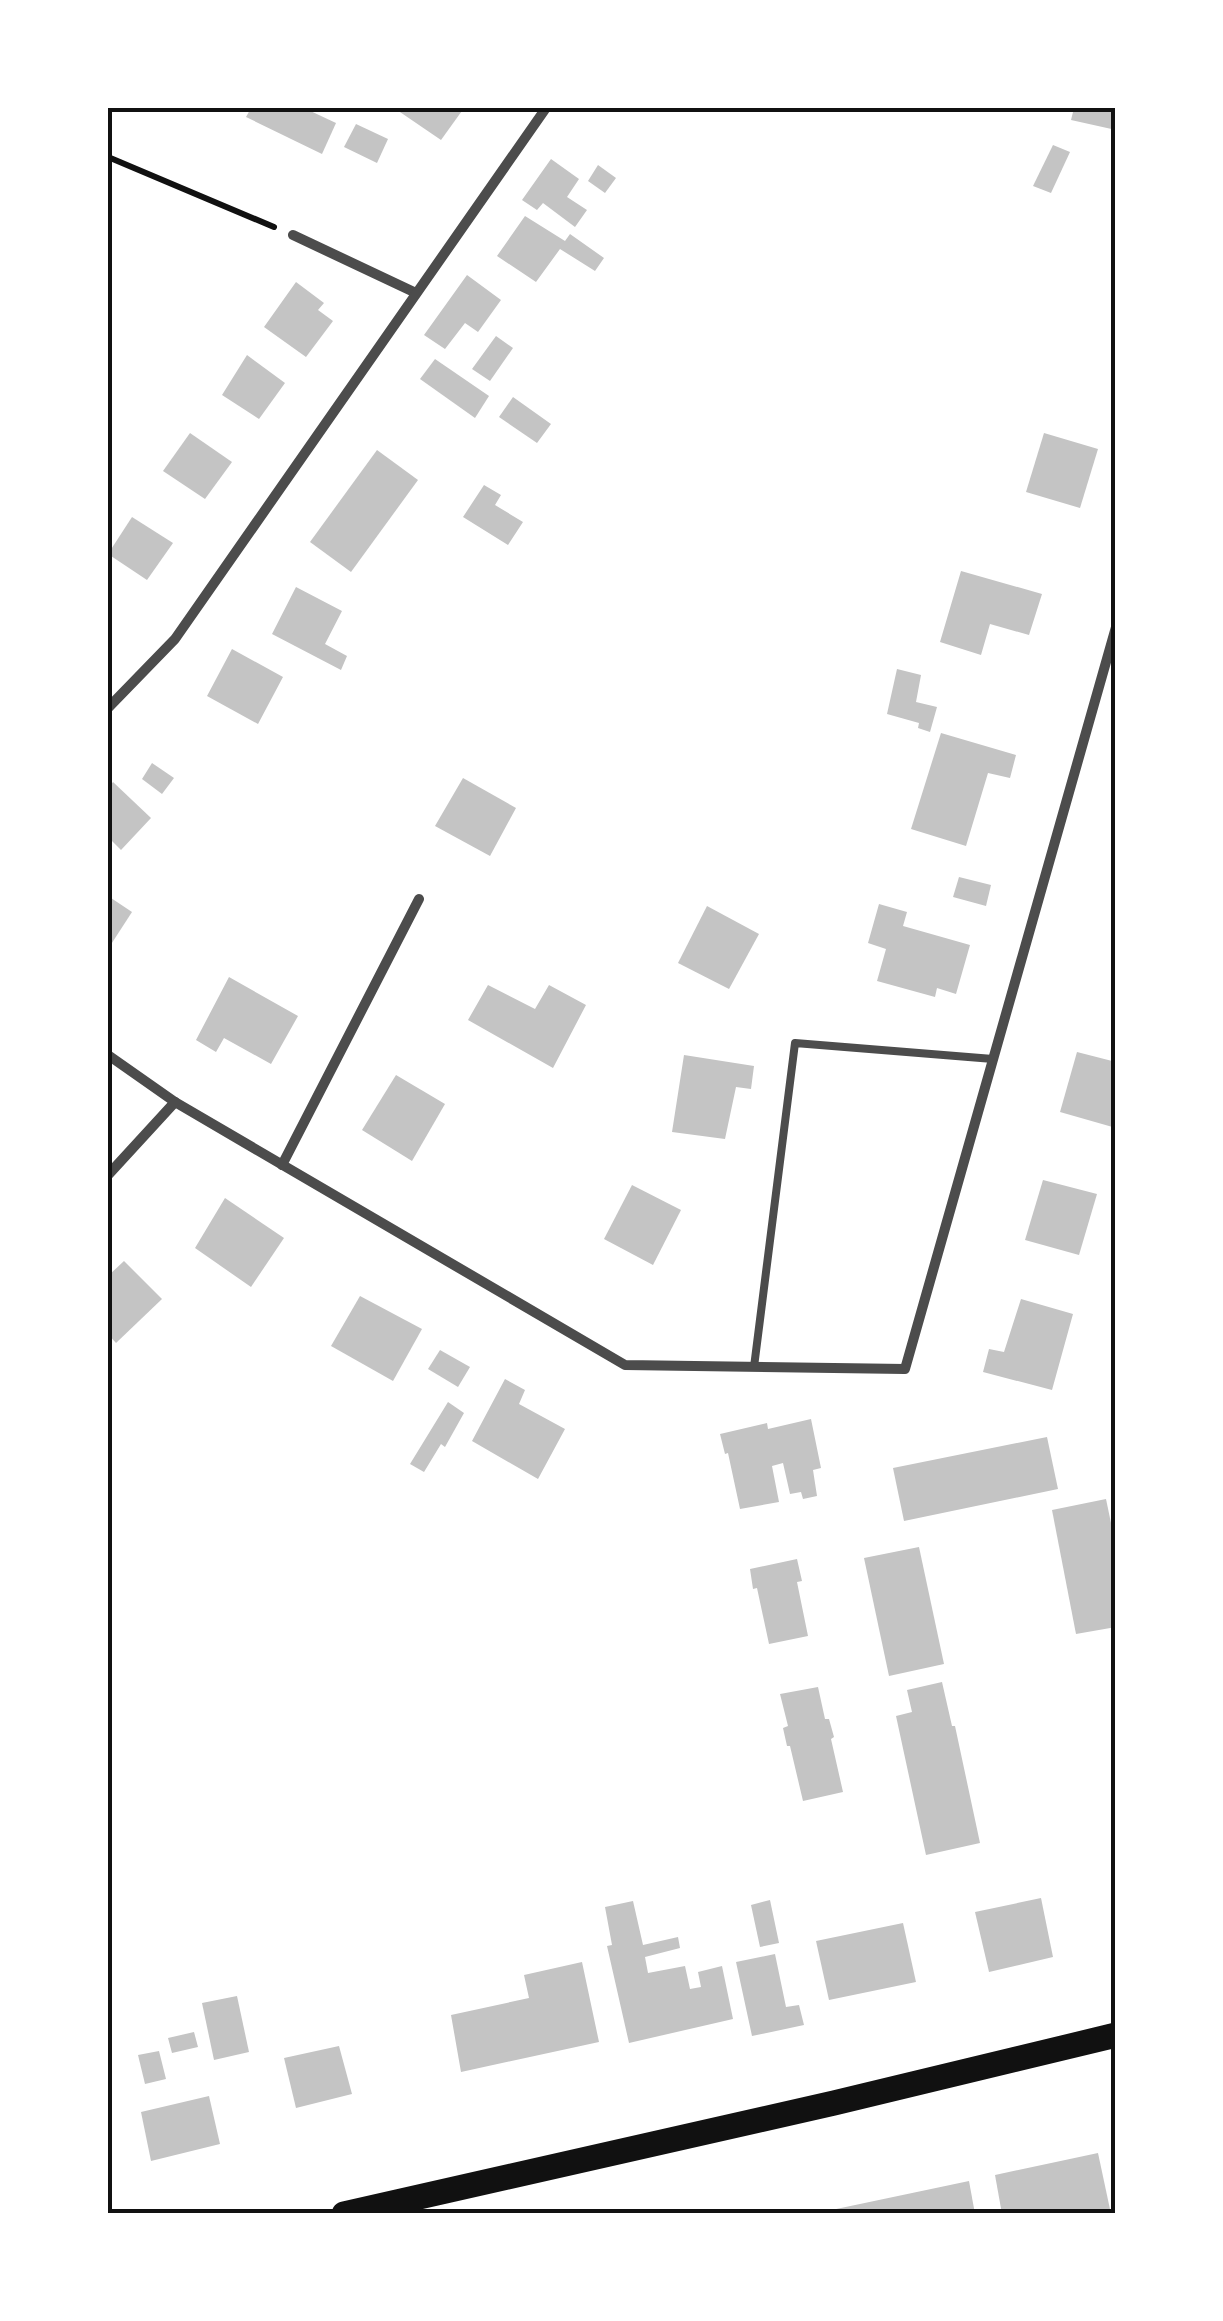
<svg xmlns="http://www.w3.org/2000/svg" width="1223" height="2321" font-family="Barlow,sans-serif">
<rect width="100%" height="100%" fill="#fff"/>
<g fill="#c4c4c4">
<polygon points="251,108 304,108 336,123 322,154 246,117"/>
<polygon points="399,108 464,108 441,140 397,110"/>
<polygon points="1074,108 1116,108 1116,130 1071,120"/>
<polygon points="356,124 388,139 377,163 344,147"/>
<polygon points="1053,145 1070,152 1051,193 1033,186"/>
<polygon points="551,159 579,179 567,197 587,210 575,227 543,203 537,210 522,200"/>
<polygon points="598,165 616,178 605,193 588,181"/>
<polygon points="525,216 565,241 570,234 604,258 595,271 560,249 536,282 497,256"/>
<polygon points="467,275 501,300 478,332 465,323 445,349 424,335"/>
<polygon points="296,282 324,303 318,310 333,321 306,357 264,327"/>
<polygon points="496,336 513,348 490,381 472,369"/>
<polygon points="247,355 285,383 259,419 222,395"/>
<polygon points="435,359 489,396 475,418 420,379"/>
<polygon points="513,397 551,424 537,443 499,417"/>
<polygon points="190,433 232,462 205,499 163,471"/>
<polygon points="1044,433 1098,449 1080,508 1026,492"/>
<polygon points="377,450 418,480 351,572 310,542"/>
<polygon points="484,485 501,495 495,505 523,522 508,545 463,517"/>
<polygon points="132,517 173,543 147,580 108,554"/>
<polygon points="961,571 1042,594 1029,635 990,624 981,655 940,642"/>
<polygon points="296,587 342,611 325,644 347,656 341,670 272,634"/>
<polygon points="232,649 283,677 258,724 207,696"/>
<polygon points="897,669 921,675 916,702 937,707 930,732 918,728 919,723 887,714"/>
<polygon points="941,733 1016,755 1010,778 988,773 966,846 911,829"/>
<polygon points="152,763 174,778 162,794 142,779"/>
<polygon points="463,778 516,808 490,856 435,826"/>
<polygon points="113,782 151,818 121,850 108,837 108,788"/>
<polygon points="959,877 991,885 986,906 953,897"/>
<polygon points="108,896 132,912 108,949"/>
<polygon points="879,904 907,912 903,926 970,945 956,994 937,988 935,997 877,981 886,949 868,943"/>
<polygon points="707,906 759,934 729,989 678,963"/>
<polygon points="229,977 298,1016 271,1064 224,1038 216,1052 196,1040"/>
<polygon points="488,985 535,1009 549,985 586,1005 553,1068 468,1020"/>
<polygon points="1077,1052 1116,1062 1116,1128 1060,1112"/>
<polygon points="684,1055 754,1066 751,1089 736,1087 725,1139 672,1132"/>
<polygon points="396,1075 445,1104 412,1161 362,1130"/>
<polygon points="1043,1180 1097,1194 1079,1255 1025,1240"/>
<polygon points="632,1185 681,1210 653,1265 604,1239"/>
<polygon points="225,1198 284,1238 251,1287 195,1248"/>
<polygon points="124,1261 162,1299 116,1343 108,1334 108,1276"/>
<polygon points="360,1296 422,1329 393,1381 331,1346"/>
<polygon points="1021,1299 1073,1314 1052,1390 983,1372 989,1349 1004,1352"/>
<polygon points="440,1350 470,1367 458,1387 428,1369"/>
<polygon points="505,1379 525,1390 519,1404 565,1429 538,1479 472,1441"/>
<polygon points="448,1402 464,1413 445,1447 441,1444 424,1472 410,1464"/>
<polygon points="811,1419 821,1468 813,1470 817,1496 803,1499 801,1492 790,1494 783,1463 772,1466 779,1502 740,1509 728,1453 725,1454 720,1434 767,1423 768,1429"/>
<polygon points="1047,1437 1058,1489 904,1521 893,1468"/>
<polygon points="1106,1499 1116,1547 1116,1627 1076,1634 1052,1510"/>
<polygon points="919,1547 944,1664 889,1676 864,1558"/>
<polygon points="797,1559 802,1581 797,1582 808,1636 769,1644 757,1588 753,1589 750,1569"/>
<polygon points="942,1682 952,1726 955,1726 980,1843 926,1855 896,1716 912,1712 907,1690"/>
<polygon points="818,1687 825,1719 829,1719 834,1737 831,1739 843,1792 803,1801 790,1746 787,1746 783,1728 788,1726 780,1694"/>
<polygon points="1041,1898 1053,1957 989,1972 975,1912"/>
<polygon points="770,1900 779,1943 760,1947 751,1905"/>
<polygon points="633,1901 643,1945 678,1937 680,1948 645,1957 648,1973 685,1966 690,1989 701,1987 698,1972 722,1966 733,2019 629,2043 607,1946 612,1945 605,1907"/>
<polygon points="903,1923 916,1982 829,2000 816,1941"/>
<polygon points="775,1954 786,2007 799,2005 804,2025 752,2036 736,1962"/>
<polygon points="582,1962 599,2042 461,2072 451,2015 529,1998 524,1975"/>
<polygon points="237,1996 249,2052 214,2060 202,2003"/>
<polygon points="194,2032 198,2047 172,2053 168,2038"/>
<polygon points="339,2046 352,2094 296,2108 284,2058"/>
<polygon points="159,2051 166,2079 145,2084 138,2055"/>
<polygon points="209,2096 220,2144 151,2161 141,2112"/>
<polygon points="1098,2153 1111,2214 1002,2214 995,2175"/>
<polygon points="969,2181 975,2214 822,2214 822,2212"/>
</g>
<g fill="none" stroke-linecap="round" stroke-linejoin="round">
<polyline stroke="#111" stroke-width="6" points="108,157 274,227"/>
<polyline stroke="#4c4c4c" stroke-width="8" points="754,1367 795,1043 993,1059"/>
<g stroke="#4c4c4c" stroke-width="10">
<polyline points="293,235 416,293"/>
<polyline points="108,708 175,639 546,108"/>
<polyline points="108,1055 175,1102 625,1365 905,1369 1116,627"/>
<polyline points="282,1165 419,899"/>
<polyline points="108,1175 175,1102"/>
</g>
<polyline stroke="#111" stroke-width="25" points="344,2214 834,2103 1116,2035"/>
</g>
<rect width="1223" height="2321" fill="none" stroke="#ffffff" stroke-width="220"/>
<rect x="110" y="110" width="1003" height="2101" fill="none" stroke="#111" stroke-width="4"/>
</svg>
